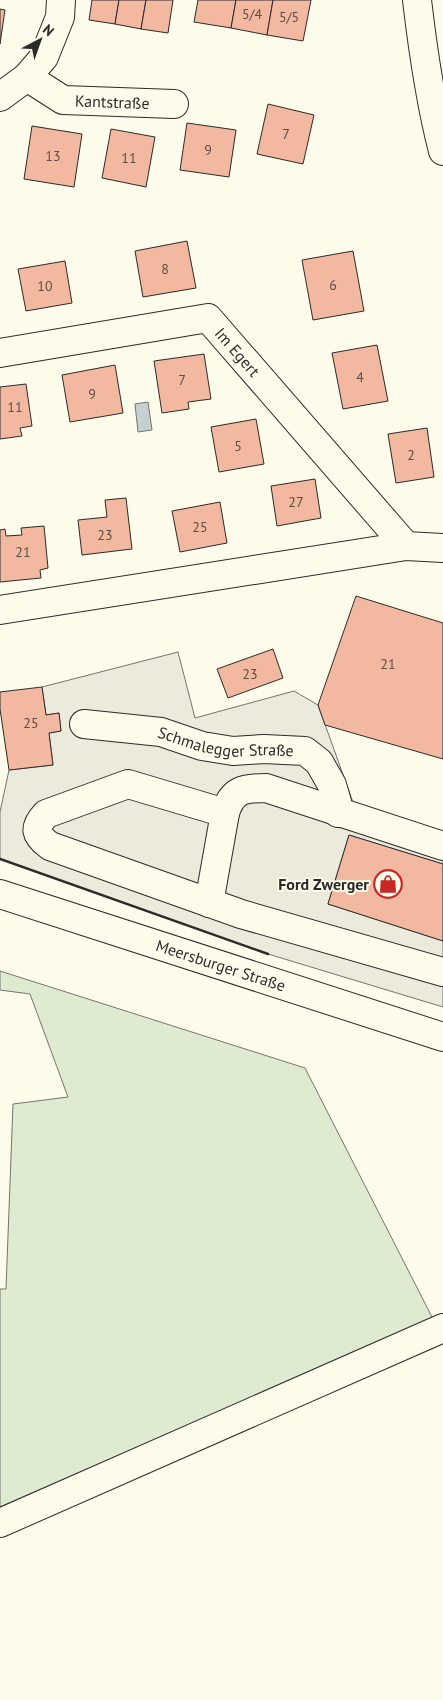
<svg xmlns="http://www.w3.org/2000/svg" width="443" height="1700" font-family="'PT Sans',sans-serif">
<rect width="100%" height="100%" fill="#fdfbea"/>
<polygon fill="#deebd1" stroke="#74746e" points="0,971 305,1068 433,1319 0,1507 0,1289 6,1289 13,1104 68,1097 30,994 0,990"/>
<polygon fill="#eceadb" stroke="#74746e" points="178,652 195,718 294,691 318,705 354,805 443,832 443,864 349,835 328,904 443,941 443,1007 268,954 0,859 0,812 9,770 53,765 49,733 61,731 59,713 46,715 42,687"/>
<polygon fill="#c7d0d0" stroke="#74746e" points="148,402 152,430 138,432 135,404"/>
<g fill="#f2b8a0" stroke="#2b2b2b">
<polygon points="92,0 119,0 115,24 89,20"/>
<polygon points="119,0 146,0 141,29 115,24"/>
<polygon points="146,0 173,0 168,33 141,29"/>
<polygon points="198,0 236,0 231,28 194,22"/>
<polygon points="236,0 273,0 267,35 231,28"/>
<polygon points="273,0 311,0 303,41 267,35"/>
<polygon points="0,9 5,10 0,44"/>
<polygon points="268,104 314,115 303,164 257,154"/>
<polygon points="187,123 236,130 229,177 180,170"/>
<polygon points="32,126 82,134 74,187 24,179"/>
<polygon points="111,129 155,137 146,187 102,178"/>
<polygon points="187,241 196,288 143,297 135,251"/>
<polygon points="353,251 364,311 313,320 302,260"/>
<polygon points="65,261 72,303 26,311 18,269"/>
<polygon points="377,345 388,401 343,409 332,353"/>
<polygon points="204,354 211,399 188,402 189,409 162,413 154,361"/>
<polygon points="115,365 123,413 70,422 62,375"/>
<polygon points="26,384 32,426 20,428 22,436 0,439 0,387"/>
<polygon points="256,419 264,464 219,472 211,427"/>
<polygon points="427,428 434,477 396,483 388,434"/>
<polygon points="315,479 321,518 277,526 271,486"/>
<polygon points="126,498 132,549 82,555 78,520 107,517 105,500"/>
<polygon points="220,502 227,543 180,552 172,511"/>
<polygon points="44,526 48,568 40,570 41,578 0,582 0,530 5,529 6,536 22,535 21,528"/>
<polygon points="356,596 443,623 443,759 325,725 318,705"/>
<polygon points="273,649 283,678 228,698 217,669"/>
<polygon points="42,687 46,715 59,713 61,731 49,733 53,765 9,770 0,709 0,692"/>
<polygon points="349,835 443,864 443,941 328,904"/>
</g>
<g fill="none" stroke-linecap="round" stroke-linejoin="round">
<defs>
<g id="minor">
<path d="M417,0C423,51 430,101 443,151"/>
<path id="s1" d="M27,77L63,100L174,104"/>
<polyline points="0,97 27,77 44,57 60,17 61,0"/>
<path id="s2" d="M0,353L208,318L406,546"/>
<polyline points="0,610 406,546 443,548"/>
<path id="s3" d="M84,724L161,732L202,746L233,751L264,749L305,751L319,762L332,785L337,802L338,813"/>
<path d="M225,813L128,784L46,814C33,828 35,835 50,846L241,914L443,972"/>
<path id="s4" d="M0,894L443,1037"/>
<path d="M209,903L225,813C232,790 243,788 266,788L443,846"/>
<polyline points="0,1523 443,1328"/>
</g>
</defs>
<use href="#minor" stroke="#2b2b2b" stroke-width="30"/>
<use href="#minor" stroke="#fdfbea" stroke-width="28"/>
<polyline stroke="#2b2b2b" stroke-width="2.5" points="0,859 268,954"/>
</g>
<defs>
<symbol id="shop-ring" viewBox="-11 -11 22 22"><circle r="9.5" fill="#fdfbea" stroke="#c62828" stroke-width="1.5"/><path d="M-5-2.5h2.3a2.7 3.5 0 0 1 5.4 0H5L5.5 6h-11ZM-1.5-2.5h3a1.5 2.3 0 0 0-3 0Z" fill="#c62828"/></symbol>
</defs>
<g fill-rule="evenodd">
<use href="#shop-ring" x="372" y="868" width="32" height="32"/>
</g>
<g text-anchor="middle" stroke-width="4" stroke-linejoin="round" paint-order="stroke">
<g font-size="14" fill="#5d4e48">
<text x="252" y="19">5/4</text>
<text x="289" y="22">5/5</text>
<text x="286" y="139">7</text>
<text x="208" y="155">9</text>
<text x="53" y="161">13</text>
<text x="129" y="163">11</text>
<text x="165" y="274">8</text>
<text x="333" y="290">6</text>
<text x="45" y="291">10</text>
<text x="360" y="382">4</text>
<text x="182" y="385">7</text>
<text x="92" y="399">9</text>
<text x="15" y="412">11</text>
<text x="238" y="451">5</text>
<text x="411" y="460">2</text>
<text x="296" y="507">27</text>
<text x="200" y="532">25</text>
<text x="105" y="540">23</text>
<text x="23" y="557">21</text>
<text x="388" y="669">21</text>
<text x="250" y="679">23</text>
<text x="31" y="728">25</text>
</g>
<g font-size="16" fill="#2b2b2b" stroke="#fdfbea">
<text dy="6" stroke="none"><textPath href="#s1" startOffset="92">Kantstraße</textPath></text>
<text dy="6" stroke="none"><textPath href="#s2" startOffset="256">Im Egert</textPath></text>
<text dy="6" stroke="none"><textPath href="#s3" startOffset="144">Schmalegger Straße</textPath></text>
<text dy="6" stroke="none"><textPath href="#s4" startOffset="232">Meersburger Straße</textPath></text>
</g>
<g font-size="16" font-weight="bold" fill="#2b2b2b" stroke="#fdfbea" text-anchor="end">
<text x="369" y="890">Ford Zwerger</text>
</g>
</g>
<g transform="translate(40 40) rotate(41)" stroke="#fdfbea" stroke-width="4" paint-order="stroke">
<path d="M0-4L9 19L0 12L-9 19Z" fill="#2b2b2b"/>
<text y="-8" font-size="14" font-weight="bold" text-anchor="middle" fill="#2b2b2b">N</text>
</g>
</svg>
